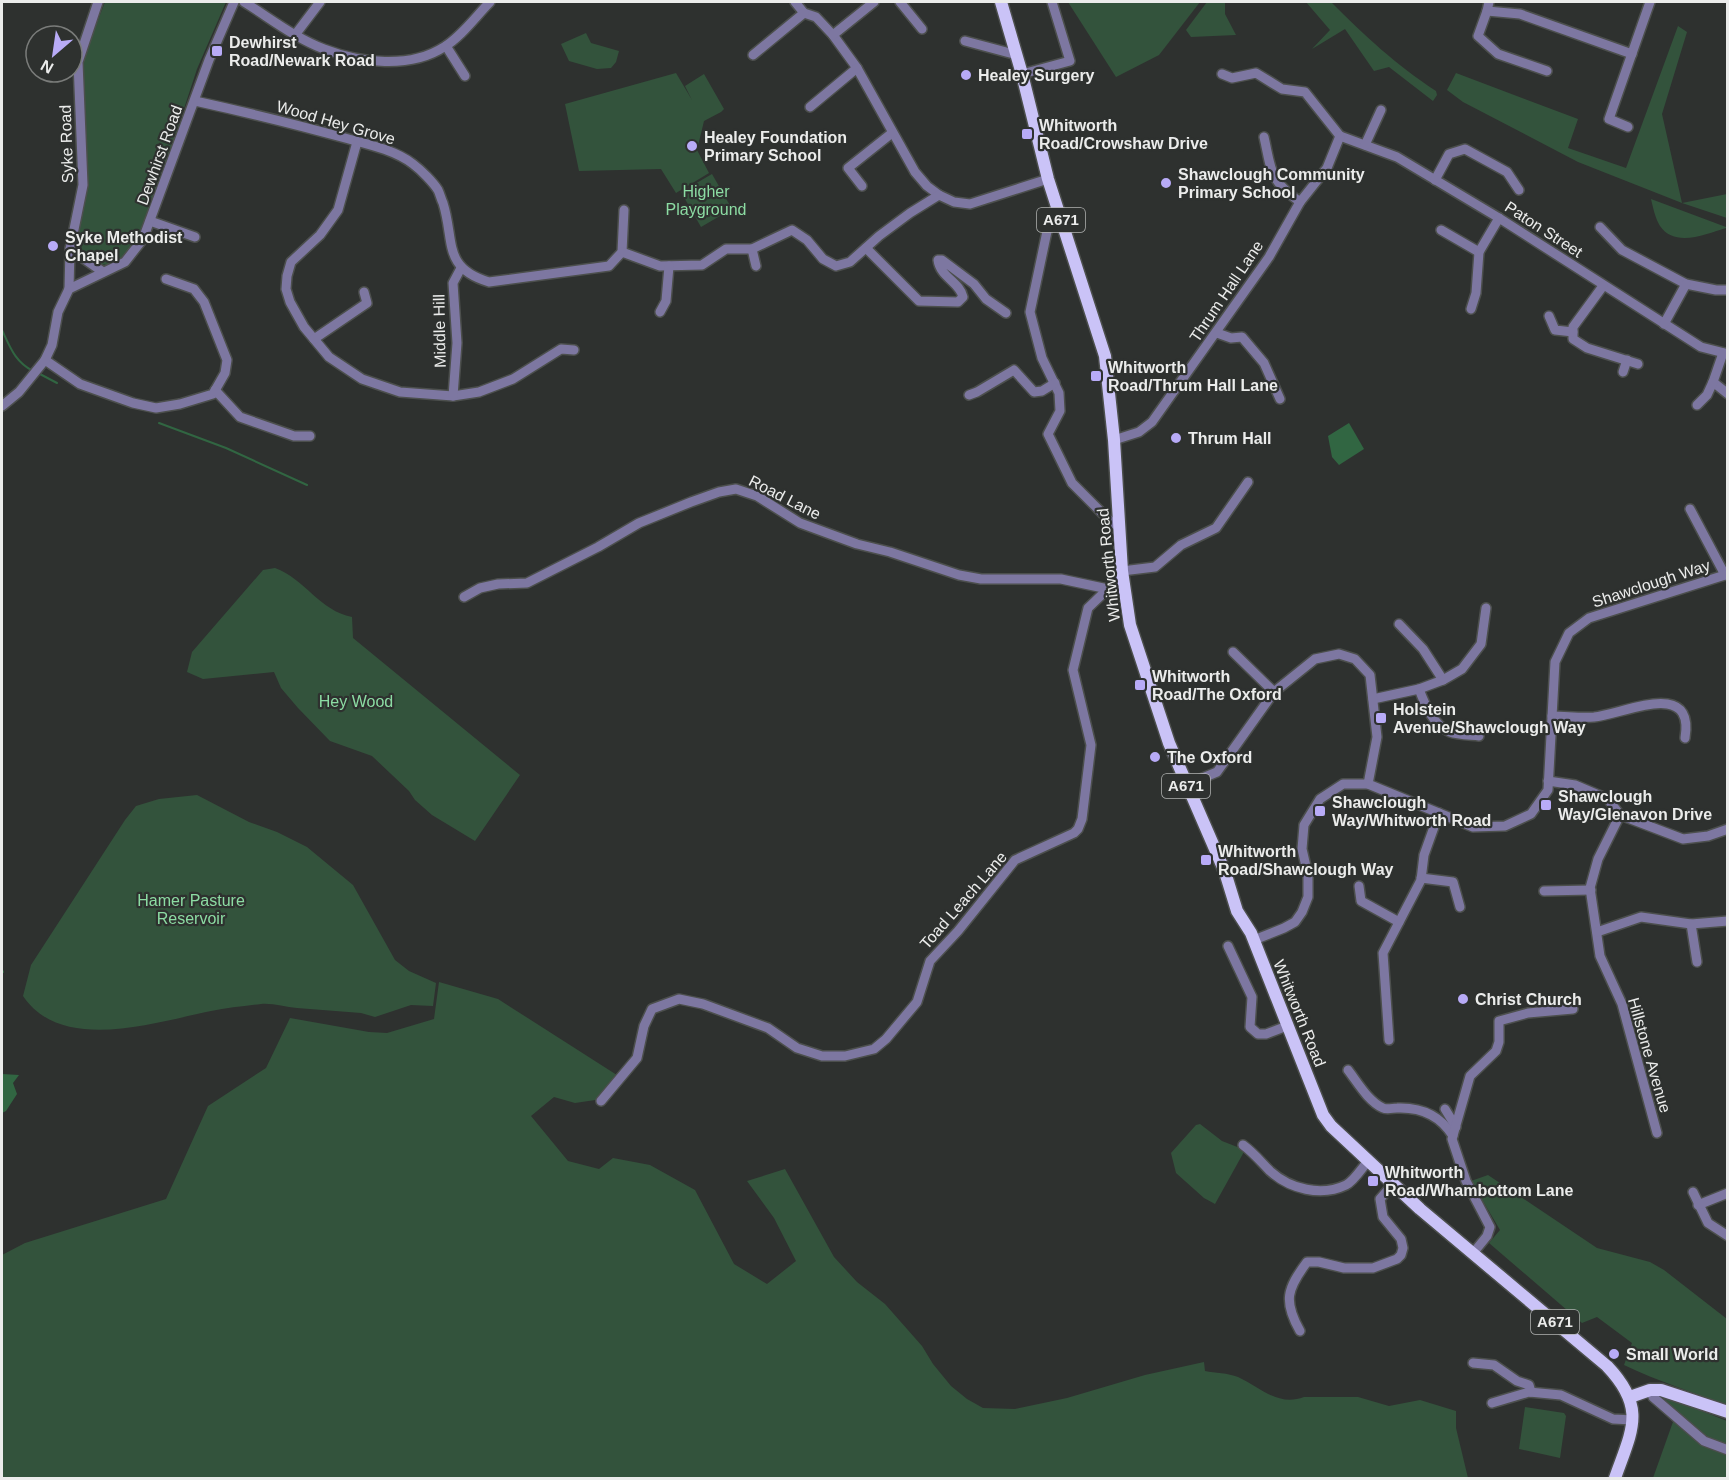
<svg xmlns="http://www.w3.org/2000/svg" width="1729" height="1480" font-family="Helvetica,sans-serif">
<rect width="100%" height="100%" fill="#2e312f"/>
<g fill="#33533c">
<polygon points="105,2 226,2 197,69 152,206 139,236 123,259 116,263 107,265 98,264 81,253 76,245 75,233 79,206 82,61"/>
<polygon points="1068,2 1200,2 1159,55 1116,77"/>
<polygon points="1207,2 1225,2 1225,14 1236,35 1191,37 1186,30"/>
<path d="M1306,2H1331C1365,36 1395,64 1436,91L1437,95L1433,101L1389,67L1374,71L1345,29L1312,49L1330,30Z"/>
<polygon points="1678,26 1687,32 1662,114 1682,203 1727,194 1727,218 1682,203 1578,162 1463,102 1447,90 1456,73 1578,119 1568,148 1626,168"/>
<polygon points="586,33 591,43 619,51 616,62 611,68 597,69 569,61 561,44"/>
<polygon points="676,73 692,100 685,86 704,74 724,109 721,112 704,121 697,150 709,173 676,193 661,169 579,171 565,104"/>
<polygon points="712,174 732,209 701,227 681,192"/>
<path d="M1651,199L1726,227V228C1706,234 1675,248 1660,226C1655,218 1653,207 1651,199Z"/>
<path d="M275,568C305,579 320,611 352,617L353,638L520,775L475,841L432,815L415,800L409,791L372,756L330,741L298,708L281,688L274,672L203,679L187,672L192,652L263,570Z"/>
<path d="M197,795L249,822L277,832L307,847L353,885L395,960L409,971L436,983L433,1006L411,1005L375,1017L361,1013C340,1011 318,1010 297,1008C285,1007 273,1003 261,1004C244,1006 227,1008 211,1011C156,1022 62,1054 23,996L31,965L125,820L136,806L159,799Z"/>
<path d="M439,982L498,999L620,1077L602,1099L575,1103L554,1097L531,1116L568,1161L599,1169L613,1158L650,1165L695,1190L734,1264L767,1284L796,1261L774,1218L747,1181L785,1169L834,1257L857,1282L885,1304L922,1346L933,1364L951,1386L967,1399L983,1408L1015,1409L1067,1398L1145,1375L1204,1362L1205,1371C1215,1373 1228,1373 1238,1377C1260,1387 1278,1407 1304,1397H1358L1389,1406L1420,1400L1456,1411V1428L1468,1478H2V1255L25,1243L166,1199L208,1106L266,1068L290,1018L369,1032L387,1033L434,1019Z"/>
<polygon points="1200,1124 1222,1141 1245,1150 1215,1204 1204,1198 1176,1173 1171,1153 1196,1125"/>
<path d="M1488,1175L1597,1248L1650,1262L1664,1270L1727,1319V1406C1693,1392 1657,1381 1624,1365L1632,1343L1597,1317L1582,1323L1489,1243L1500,1230L1471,1181Z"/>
<polygon points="1659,1398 1672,1399 1727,1421 1727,1446 1711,1440"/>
<polygon points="1525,1407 1564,1413 1566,1416 1560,1458 1519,1449"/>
<polygon points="1674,1419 1727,1453 1727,1478 1653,1478"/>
</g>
<g fill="#316642">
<polygon points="1349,423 1364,449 1339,465 1332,457 1328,436"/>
<polygon points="2,1074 19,1075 13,1083 17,1094 6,1111 2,1113"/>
</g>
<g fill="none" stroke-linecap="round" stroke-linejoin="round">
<g stroke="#316642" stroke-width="2">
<path d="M2,330C10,347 15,362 33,371"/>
<polyline points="38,373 57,383"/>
<polyline points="159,423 226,448 307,485"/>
<polyline points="2,970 3,972"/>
</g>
<defs>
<g id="minor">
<path d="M244,2C270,18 295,38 324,49C360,63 410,69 444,47C462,36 476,16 490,2"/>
<polyline points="795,2 804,13 816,17 833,35 857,68 915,172 927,186 939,195"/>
<polyline points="900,2 922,29"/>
<polyline points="1489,2 1487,11 1478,36 1498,54 1547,71"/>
<polyline points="1487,11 1520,14 1632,54"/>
<polyline points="295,35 320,2"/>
<polyline points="833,35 874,2"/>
<polyline points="965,41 1017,55"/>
<polyline points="446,46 465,76"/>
<polyline points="753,55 804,13"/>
<polyline points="1022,74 1070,61 1052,2"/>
<polyline points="1222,74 1232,78 1256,73 1282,89 1305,92 1340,136"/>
<path d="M195,101C245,112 295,124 345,138C367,144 395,150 413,164C421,170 433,182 438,190C440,194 441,199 443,203C455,241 442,268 489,282L609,266L622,252L624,210"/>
<polyline points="810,107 857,68"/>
<polyline points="1628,127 1609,119 1650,2"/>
<polyline points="1340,136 1397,157 1499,218 1701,347 1728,354"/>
<path d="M1264,137C1272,173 1269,179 1300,202"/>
<polyline points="357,142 338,210 320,235 291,262 287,276 286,289 290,302 304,327 329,357 362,379 400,392 453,396 479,392 513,379 561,349 574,350"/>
<polyline points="1365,145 1381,110"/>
<polyline points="1435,180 1449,154 1465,149 1507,172 1519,190"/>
<polyline points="862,186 848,168 892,133"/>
<polyline points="1059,211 1049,222 1030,312 1042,358 1059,393 1060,411 1048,434 1072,483 1110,521 1119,527"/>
<polyline points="150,221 195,237"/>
<polyline points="1600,227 1622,250 1686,284 1716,290 1728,290"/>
<polyline points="1441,230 1479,252"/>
<path d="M866,248L919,301L958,302L963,297C960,282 940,277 938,260H942L974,284L986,299L1006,313"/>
<polyline points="70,249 103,272"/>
<polyline points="752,249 756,266"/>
<polyline points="622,252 660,266 702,265 726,249 752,249 792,230 807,240 823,259 836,266 850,262 879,236 910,213 939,195 954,202 970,204 1048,179"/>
<polyline points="1603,286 1573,327 1573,339 1587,348 1638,364"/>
<polyline points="69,289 70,249 83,185 78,62 98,2"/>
<polyline points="1471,309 1476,293 1479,252 1499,218"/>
<polyline points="660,312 666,301 669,266"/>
<polyline points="1549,316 1555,330 1573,332"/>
<polyline points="1664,324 1686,284"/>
<polyline points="1217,333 1231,338 1242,337 1264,363 1280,399"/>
<polyline points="314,339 367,303 364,292"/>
<polyline points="1723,353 1713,382 1728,394"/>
<polyline points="45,360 80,384 133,403 156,408 180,404 213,394 225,373 227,360 204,302 194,289 166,279"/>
<polyline points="1623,372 1627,360"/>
<polyline points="215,390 240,417 294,436 310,436"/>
<polyline points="969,395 977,392 1014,370 1034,392 1042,391 1055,383"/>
<polyline points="453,396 457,343 453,283 461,268"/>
<polyline points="1697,405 1707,395 1713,382"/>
<polyline points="2,406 19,392 45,360 52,345 58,312 69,289 125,262 143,239 209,60 234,2"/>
<polyline points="1114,440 1139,432 1152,422 1269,257 1300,202 1327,168 1340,136"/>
<polyline points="1690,509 1725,575"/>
<polyline points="464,597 480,588 498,584 527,583 598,547 639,523 691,502 719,492 736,489 757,496 800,523 857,544 890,552 959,575 981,579 1061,579 1108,589"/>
<polyline points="1399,624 1423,649 1443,680"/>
<polyline points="1233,652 1274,692"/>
<path d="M1419,689C1425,705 1433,725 1450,732C1458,735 1470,735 1479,736"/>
<polyline points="1373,699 1419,689 1443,680 1462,669 1481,644 1486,608"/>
<path d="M1552,716C1566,716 1580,718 1594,717C1624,714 1695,678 1685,738"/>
<polyline points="1548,781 1575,785 1608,799 1620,815 1683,839 1708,836 1728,829"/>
<polyline points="1186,785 1217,772 1274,692 1315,659 1339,654 1355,659 1370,675 1377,737 1368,784"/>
<polyline points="1620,815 1598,859 1590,888 1600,956 1622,1004 1657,1133"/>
<polyline points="1421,878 1453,882 1460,907"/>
<polyline points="1359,886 1361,901 1399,922"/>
<polyline points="1544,891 1591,890"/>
<polyline points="1691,924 1697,962"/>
<polyline points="1597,932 1641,917 1691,924 1728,921"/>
<polyline points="1254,940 1284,928 1295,922 1302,912 1308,897 1308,875 1302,849 1304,825 1320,799 1343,784 1368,784 1473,827 1505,826 1531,814 1548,790 1555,662 1569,633 1589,618 1728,574"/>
<polyline points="1228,946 1252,997 1250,1027 1258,1034 1266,1034 1287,1026"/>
<polyline points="1389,1040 1383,953 1421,880 1424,855 1439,813"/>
<path d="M1348,1070C1358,1083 1368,1101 1383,1108C1387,1110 1393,1108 1397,1108C1421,1107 1440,1115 1453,1136"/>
<polyline points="601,1101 637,1058 644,1026 652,1009 679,999 703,1004 768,1028 797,1048 822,1056 845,1056 874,1049 886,1039 917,1002 930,961 958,931 1015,860 1074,833 1078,829 1082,819 1091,745 1073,670 1088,608 1116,581 1122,571 1155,567 1181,545 1216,528 1248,482"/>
<polyline points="1445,1109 1456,1127"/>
<path d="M1243,1145C1254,1153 1261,1162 1270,1171C1290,1189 1321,1197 1346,1185C1354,1181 1362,1168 1368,1161"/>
<polyline points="1693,1192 1708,1223 1728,1236"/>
<polyline points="1698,1205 1728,1193"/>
<polyline points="1474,1252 1487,1236 1490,1227 1466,1181 1452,1139 1470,1076 1496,1051 1499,1042 1499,1021 1528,1013 1573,1009"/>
<path d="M1300,1331C1283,1301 1287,1289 1307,1262H1319L1344,1268H1373L1397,1259L1401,1255L1403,1248L1401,1239L1383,1217L1380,1199L1393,1184"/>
<polyline points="1473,1363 1494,1365 1517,1381 1529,1385 1531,1392"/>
<polyline points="1650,1390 1653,1397 1704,1441 1728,1450"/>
<polyline points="1492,1403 1529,1392 1561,1395 1613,1419 1633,1420"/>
</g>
<g id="major">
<path d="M1001,2L1022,74L1048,179L1105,356L1114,440L1122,571L1130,625L1169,743L1225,872L1237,911L1251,933L1323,1115L1331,1126L1420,1209L1607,1366C1647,1408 1632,1430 1615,1478"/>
<polyline points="1630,1397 1650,1390 1661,1390 1728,1412"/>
</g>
</defs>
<use href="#minor" stroke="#4c4f4d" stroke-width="12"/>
<use href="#major" stroke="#4c4f4d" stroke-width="15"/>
<use href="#minor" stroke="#7d77a1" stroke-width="9"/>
<use href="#major" stroke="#cac3f7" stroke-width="12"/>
</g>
<g fill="#b8abf7" stroke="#2e312f" stroke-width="2">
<rect x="211" y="45" width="12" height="12" rx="3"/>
<circle cx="966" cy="75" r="6"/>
<rect x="1021" y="128" width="12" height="12" rx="3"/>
<circle cx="692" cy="146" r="6"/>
<circle cx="1166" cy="183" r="6"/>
<circle cx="53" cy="246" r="6"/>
<rect x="1090" y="370" width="12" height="12" rx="3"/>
<circle cx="1176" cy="438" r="6"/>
<rect x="1134" y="679" width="12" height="12" rx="3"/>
<rect x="1375" y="712" width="12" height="12" rx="3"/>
<circle cx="1155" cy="757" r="6"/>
<rect x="1540" y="799" width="12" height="12" rx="3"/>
<rect x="1314" y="805" width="12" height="12" rx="3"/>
<rect x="1200" y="854" width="12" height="12" rx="3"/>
<circle cx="1463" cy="999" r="6"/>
<rect x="1367" y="1175" width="12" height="12" rx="3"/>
<circle cx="1614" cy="1354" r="6"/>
</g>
<g text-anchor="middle" stroke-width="4.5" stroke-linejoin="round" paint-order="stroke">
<g fill="#2e312f" stroke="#b2b4b3" stroke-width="1.5">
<rect x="1037" y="208" width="48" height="24" rx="4.5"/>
<rect x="1162" y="774" width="48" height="24" rx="4.5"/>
<rect x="1531" y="1310" width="48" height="24" rx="4.5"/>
</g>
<g font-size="15" font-weight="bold" fill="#ebeceb">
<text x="1061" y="225">A671</text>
<text x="1186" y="791">A671</text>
<text x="1555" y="1327">A671</text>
</g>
<g font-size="16" font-weight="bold" fill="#ebeceb" stroke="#2e312f" text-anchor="start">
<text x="229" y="48">Dewhirst<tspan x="229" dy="18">Road/Newark Road</tspan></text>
<text x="978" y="81">Healey Surgery</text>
<text x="1039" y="131">Whitworth<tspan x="1039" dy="18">Road/Crowshaw Drive</tspan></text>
<text x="704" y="143">Healey Foundation<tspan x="704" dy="18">Primary School</tspan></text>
<text x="1178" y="180">Shawclough Community<tspan x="1178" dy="18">Primary School</tspan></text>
<text x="65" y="243">Syke Methodist<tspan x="65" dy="18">Chapel</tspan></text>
<text x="1108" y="373">Whitworth<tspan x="1108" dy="18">Road/Thrum Hall Lane</tspan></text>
<text x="1188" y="444">Thrum Hall</text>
<text x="1152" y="682">Whitworth<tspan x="1152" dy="18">Road/The Oxford</tspan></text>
<text x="1393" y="715">Holstein<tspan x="1393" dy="18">Avenue/Shawclough Way</tspan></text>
<text x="1167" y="763">The Oxford</text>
<text x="1558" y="802">Shawclough<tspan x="1558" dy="18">Way/Glenavon Drive</tspan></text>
<text x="1332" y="808">Shawclough<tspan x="1332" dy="18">Way/Whitworth Road</tspan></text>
<text x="1218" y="857">Whitworth<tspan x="1218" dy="18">Road/Shawclough Way</tspan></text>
<text x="1475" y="1005">Christ Church</text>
<text x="1385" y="1178">Whitworth<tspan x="1385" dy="18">Road/Whambottom Lane</tspan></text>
<text x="1626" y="1360">Small World</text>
</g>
<g font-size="16" fill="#ebeceb" stroke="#2e312f">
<text transform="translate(336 122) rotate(16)" y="6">Wood Hey Grove</text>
<text transform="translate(66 144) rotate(-92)" y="6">Syke Road</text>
<text transform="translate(159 155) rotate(-70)" y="6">Dewhirst Road</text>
<text transform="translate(1544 229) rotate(33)" y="6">Paton Street</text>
<text transform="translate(1226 291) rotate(-56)" y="6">Thrum Hall Lane</text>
<text transform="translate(439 331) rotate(-91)" y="6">Middle Hill</text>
<text transform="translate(785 497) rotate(27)" y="6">Road Lane</text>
<text transform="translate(1108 565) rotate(-96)" y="6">Whitworth Road</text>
<text transform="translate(1651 583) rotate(-18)" y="6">Shawclough Way</text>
<text transform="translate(963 900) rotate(-49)" y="6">Toad Leach Lane</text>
<text transform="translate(1300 1013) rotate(68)" y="6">Whitworth Road</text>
<text transform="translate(1650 1055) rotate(74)" y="6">Hillstone Avenue</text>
</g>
<g font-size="16" fill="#8cdca3" stroke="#2e312f">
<text x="706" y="197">Higher<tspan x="706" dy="18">Playground</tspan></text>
<text x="356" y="707">Hey Wood</text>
<text x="191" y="906">Hamer Pasture<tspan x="191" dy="18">Reservoir</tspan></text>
</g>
</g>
<rect width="1729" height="1480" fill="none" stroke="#ebeceb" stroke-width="6"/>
<g transform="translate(54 54) rotate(209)"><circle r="28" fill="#2e312f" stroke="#7a7c7a" stroke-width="1.5"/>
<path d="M0-4.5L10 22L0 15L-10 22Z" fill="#b8abf7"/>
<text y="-9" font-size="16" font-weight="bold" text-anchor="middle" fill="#ebeceb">N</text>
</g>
</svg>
